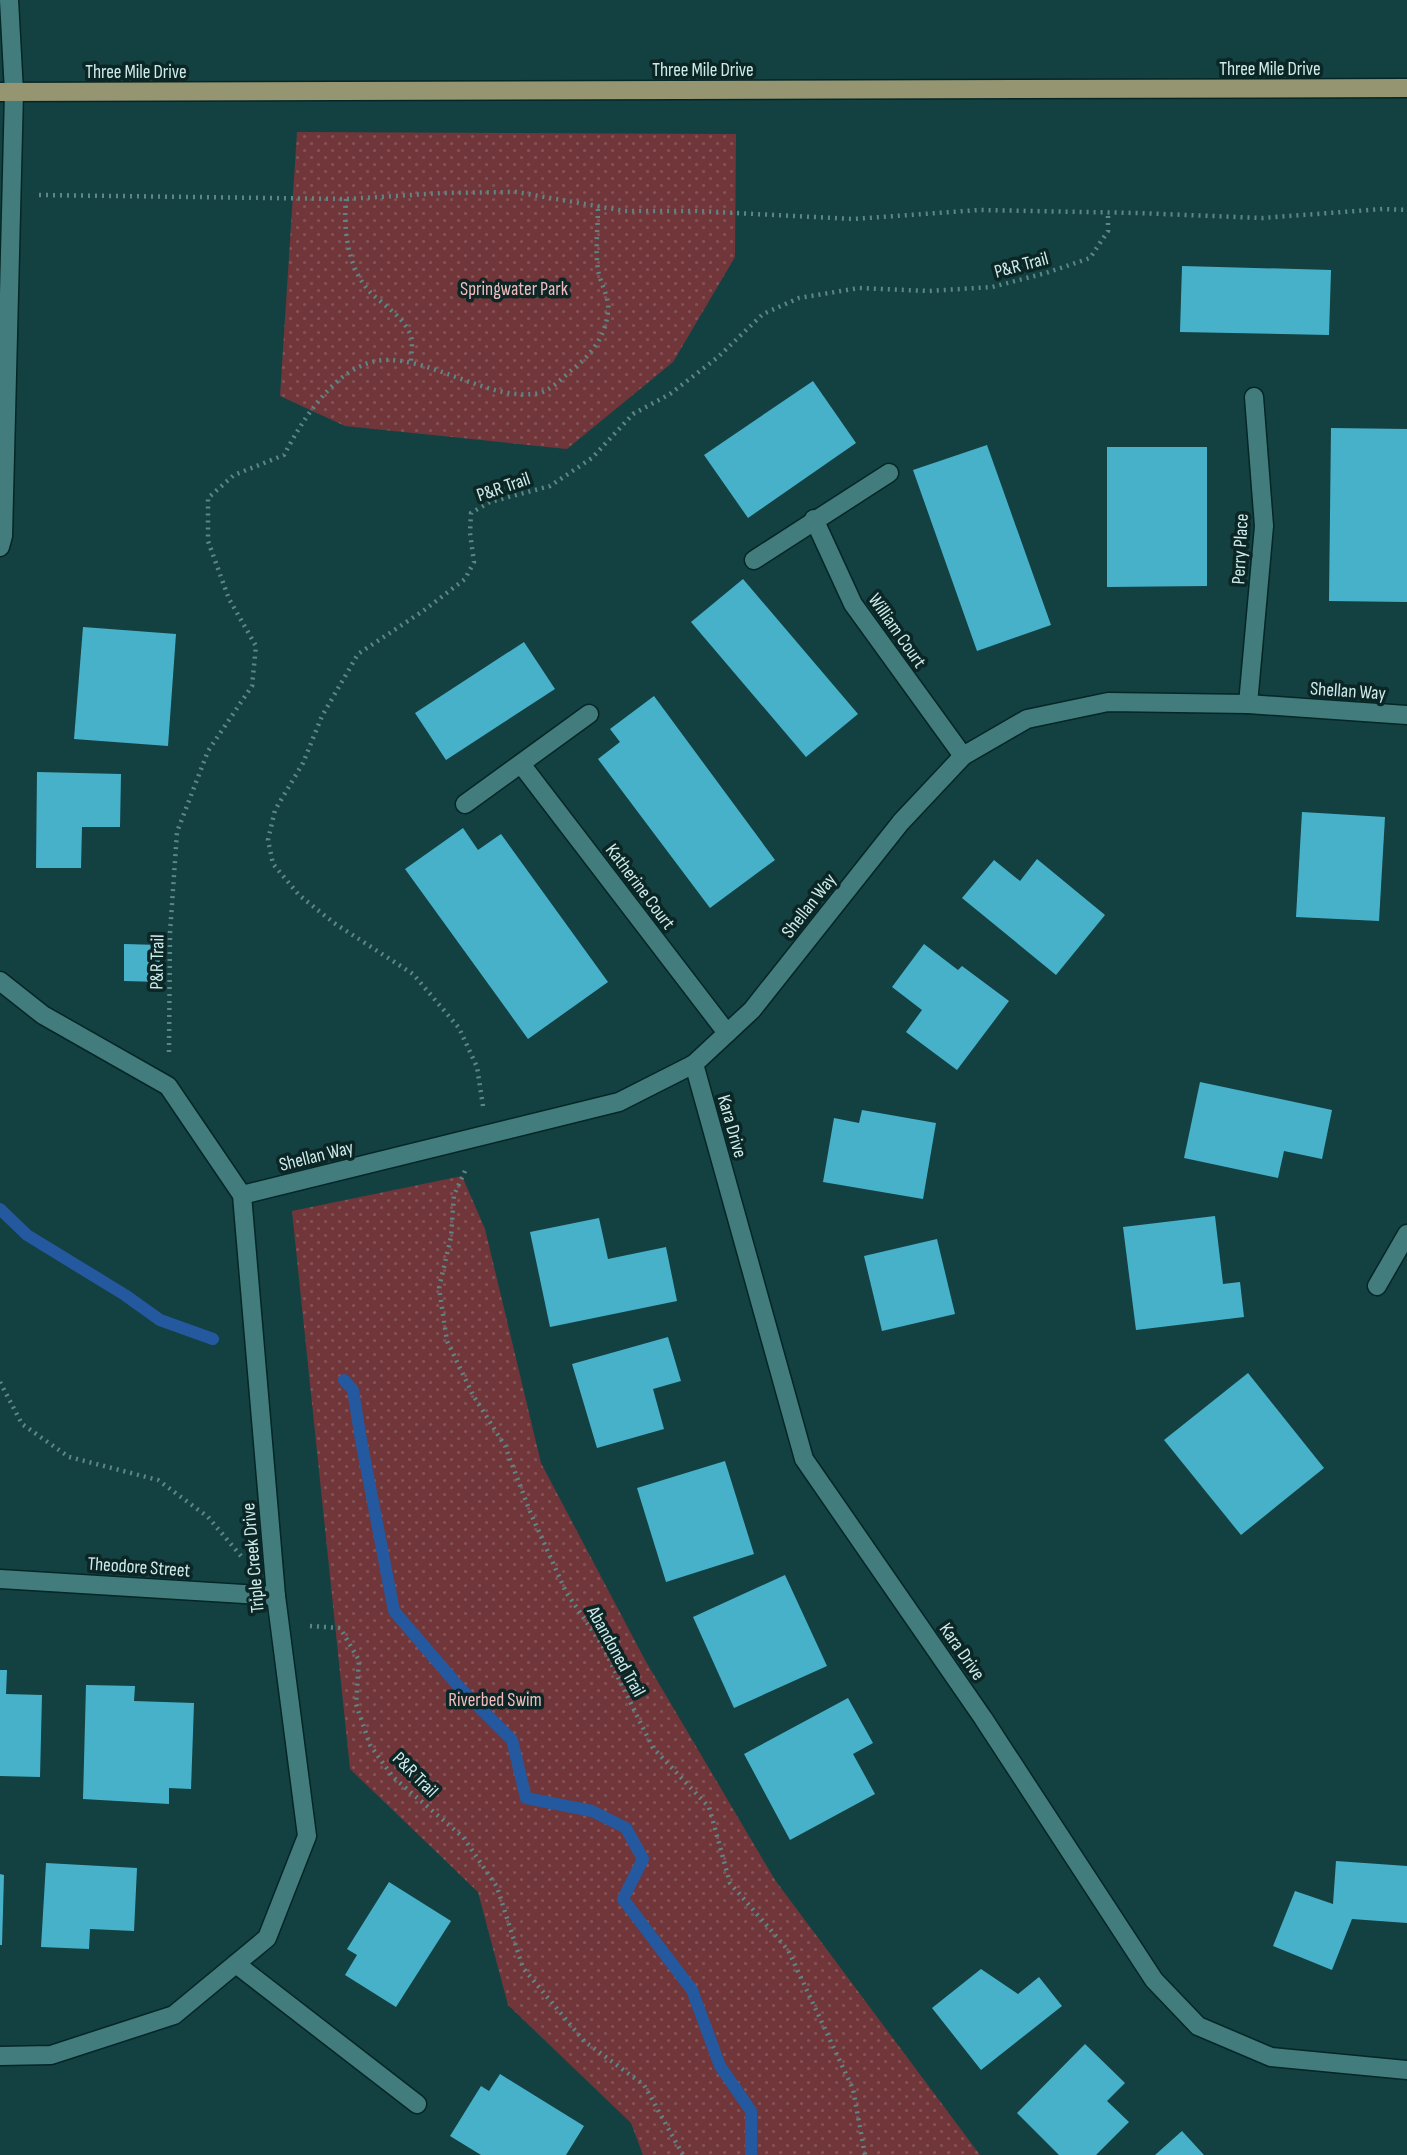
<svg xmlns="http://www.w3.org/2000/svg" width="1407" height="2155" font-family="'Sofia Sans Condensed',sans-serif">
<defs>
<pattern id="park-dots" width="8" height="8" patternUnits="userSpaceOnUse" patternTransform="scale(1.75)"><rect width="8" height="8" fill="#70363a"/><path d="M2 2h.1M6 6h.1" fill="none" stroke="#835357" stroke-width="1.8" stroke-linecap="round"/></pattern>
</defs>
<rect width="100%" height="100%" fill="#134142"/>
<g fill="url(#park-dots)">
<polygon points="297,132 736,134 735,257 673,362 567,449 345,426 280,396"/>
<polygon points="462,1176 485,1229 541,1463 645,1660 775,1880 980,2155 643,2155 631,2123 508,2005 478,1892 350,1769 292,1211"/>
</g>
<g fill="none" stroke-linecap="round" stroke-linejoin="round">
<g stroke="#24599f" stroke-width="12">
<polyline points="0,1209 27,1235 125,1295 160,1320 213,1339"/>
<polyline points="344,1380 353,1390 361,1440 394,1611 460,1688 512,1740 526,1798 592,1811 626,1828 643,1859 623,1899 692,1990 720,2066 751,2111 751,2155"/>
</g>
</g>
<g fill="#48b1ca">
<polygon points="1182,266 1331,270 1329,335 1180,332"/>
<polygon points="813,381 856,443 748,518 704,455"/>
<polygon points="1331,428 1407,429 1407,602 1329,601"/>
<polygon points="987,445 1051,625 977,651 913,470"/>
<polygon points="1107,447 1207,447 1207,586 1107,587"/>
<polygon points="743,579 858,714 806,757 691,622"/>
<polygon points="83,627 176,634 168,746 74,739"/>
<polygon points="524,642 555,689 446,760 415,713"/>
<polygon points="654,696 775,860 710,908 598,759 620,742 610,729"/>
<polygon points="37,772 121,774 120,827 82,827 81,868 36,868"/>
<polygon points="1302,812 1385,817 1379,921 1296,917"/>
<polygon points="463,828 478,850 501,834 608,982 528,1039 405,869"/>
<polygon points="1037,859 1105,915 1056,975 962,898 994,860 1020,881"/>
<polygon points="124,944 160,945 160,982 124,981"/>
<polygon points="924,944 958,970 962,966 1009,1001 957,1070 906,1032 922,1010 892,987"/>
<polygon points="1200,1082 1332,1110 1322,1159 1284,1151 1278,1178 1184,1158"/>
<polygon points="862,1110 936,1123 923,1199 823,1182 834,1118 859,1123"/>
<polygon points="1215,1216 1223,1284 1240,1282 1244,1317 1136,1330 1123,1227"/>
<polygon points="599,1218 608,1259 666,1247 677,1301 550,1327 530,1232"/>
<polygon points="937,1239 955,1314 882,1331 864,1256"/>
<polygon points="668,1337 681,1381 653,1389 664,1429 597,1448 572,1364"/>
<polygon points="1248,1373 1324,1468 1241,1535 1164,1440"/>
<polygon points="725,1461 754,1554 666,1582 637,1488"/>
<polygon points="785,1575 827,1666 734,1708 693,1617"/>
<polygon points="0,1670 7,1670 6,1694 42,1695 40,1777 0,1776"/>
<polygon points="86,1685 135,1686 134,1701 194,1703 191,1789 169,1788 169,1804 83,1799"/>
<polygon points="848,1698 873,1743 853,1754 875,1794 790,1840 744,1754"/>
<polygon points="1336,1861 1407,1866 1407,1923 1352,1919 1332,1970 1273,1946 1295,1891 1333,1904"/>
<polygon points="46,1863 137,1868 134,1931 90,1929 89,1949 41,1947"/>
<polygon points="0,1874 4,1875 2,1945 0,1945"/>
<polygon points="389,1882 451,1921 396,2007 345,1975 357,1955 347,1949"/>
<polygon points="981,1969 1018,1994 1039,1977 1062,2006 981,2070 932,2008"/>
<polygon points="1085,2044 1125,2083 1107,2101 1129,2122 1096,2155 1059,2155 1017,2113"/>
<polygon points="500,2074 584,2126 566,2155 481,2155 450,2136 481,2086 489,2091"/>
<polygon points="1182,2131 1204,2155 1155,2155"/>
</g>
<g fill="none" stroke-linecap="round" stroke-linejoin="round">
<defs>
<g id="minor">
<polyline points="814,519 853,604 963,756"/>
<polyline points="0,547 3,536 14,92 9,0"/>
<polyline points="754,560 889,473"/>
<polyline points="1248,704 1264,526 1254,397"/>
<polyline points="521,764 727,1033"/>
<polyline points="465,804 589,714"/>
<polyline points="0,981 43,1015 168,1086 242,1195 276,1596 307,1836 267,1938 174,2015 51,2055 0,2056"/>
<polyline points="694,1064 804,1459 983,1718 1154,1980 1198,2026 1271,2057 1407,2070"/>
<polyline points="242,1195 619,1102 694,1064 752,1010 901,822 963,756 1027,719 1108,702 1248,704 1407,715"/>
<polyline points="1377,1286 1407,1234"/>
<polyline points="0,1579 276,1596"/>
<polyline points="236,1964 417,2104"/>
</g>
<polyline id="major" points="0,92 1407,88"/>
</defs>
<use href="#minor" stroke="#052626" stroke-width="21"/>
<use href="#major" stroke="#052626" stroke-width="21"/>
<g stroke="#5f8687" stroke-width="4.5" stroke-dasharray="2 5" stroke-linecap="butt">
<polyline points="39,195 346,199 442,193 516,192 625,211 697,211 853,219 979,210 1137,213 1262,218 1383,209 1407,210"/>
<path d="M346,199C343,229 348,269 370,292C383,305 404,317 411,336C413,343 411,355 411,363"/>
<path d="M169,1052L170,933L177,832L208,751L252,686L256,646L229,599L208,541V498L234,475L284,455C303,419 337,363 384,360C434,358 492,403 539,393C551,391 564,376 574,368C592,354 606,335 608,311C610,298 600,283 598,270C595,250 598,227 598,206"/>
<polyline points="483,1106 477,1067 459,1028 413,974 334,923 299,895 273,864 268,840 275,810 303,763 322,716 358,654 423,611 465,579 474,562 470,533 471,513 490,502 550,486 592,458 633,414 670,394 718,357 763,314 799,298 859,288 928,291 992,287 1046,273 1090,258 1108,231 1108,212"/>
<polyline points="465,1171 454,1195 451,1237 439,1288 447,1341 473,1395 505,1446 531,1514 566,1592 602,1645 653,1748 709,1807 730,1883 788,1950 853,2089 865,2155"/>
<polyline points="0,1382 22,1424 69,1457 158,1480 208,1517 241,1556"/>
<polyline points="310,1626 340,1628 359,1660 356,1704 370,1745 393,1777 463,1837 497,1887 523,1968 584,2041 644,2085 683,2155"/>
</g>
<use href="#minor" stroke="#427c7d" stroke-width="18"/>
<use href="#major" stroke="#969572" stroke-width="18"/>
</g>
<g text-anchor="middle" stroke-width="7" stroke-linejoin="round" paint-order="stroke">
<g font-size="19" fill="#ceebeb" stroke="#0c2525">
<text x="1270" y="75">Three Mile Drive</text>
<text x="703" y="76">Three Mile Drive</text>
<text x="136" y="78">Three Mile Drive</text>
<text transform="translate(1021 264) rotate(-15)" y="7">P&amp;R Trail</text>
<text transform="translate(503 486) rotate(-19)" y="7">P&amp;R Trail</text>
<text transform="translate(1239 549) rotate(-87)" y="7">Perry Place</text>
<text transform="translate(898 630) rotate(55)" y="7">William Court</text>
<text transform="translate(1348 690) rotate(4)" y="7">Shellan Way</text>
<text transform="translate(641 886) rotate(53)" y="7">Katherine Court</text>
<text transform="translate(808 905) rotate(-52)" y="7">Shellan Way</text>
<text transform="translate(156 962) rotate(-89)" y="7">P&amp;R Trail</text>
<text transform="translate(733 1126) rotate(74)" y="7">Kara Drive</text>
<text transform="translate(316 1155) rotate(-14)" y="7">Shellan Way</text>
<text transform="translate(252 1558) rotate(-95)" y="7">Triple Creek Drive</text>
<text transform="translate(139 1566) rotate(4)" y="7">Theodore Street</text>
<text transform="translate(617 1651) rotate(61)" y="7">Abandoned Trail</text>
<text transform="translate(963 1651) rotate(55)" y="7">Kara Drive</text>
<text transform="translate(416 1774) rotate(45)" y="7">P&amp;R Trail</text>
</g>
<g font-size="19" fill="#f2bcbd" stroke="#0c2525">
<text x="514" y="295">Springwater Park</text>
<text x="495" y="1706">Riverbed Swim</text>
</g>
</g>
</svg>
